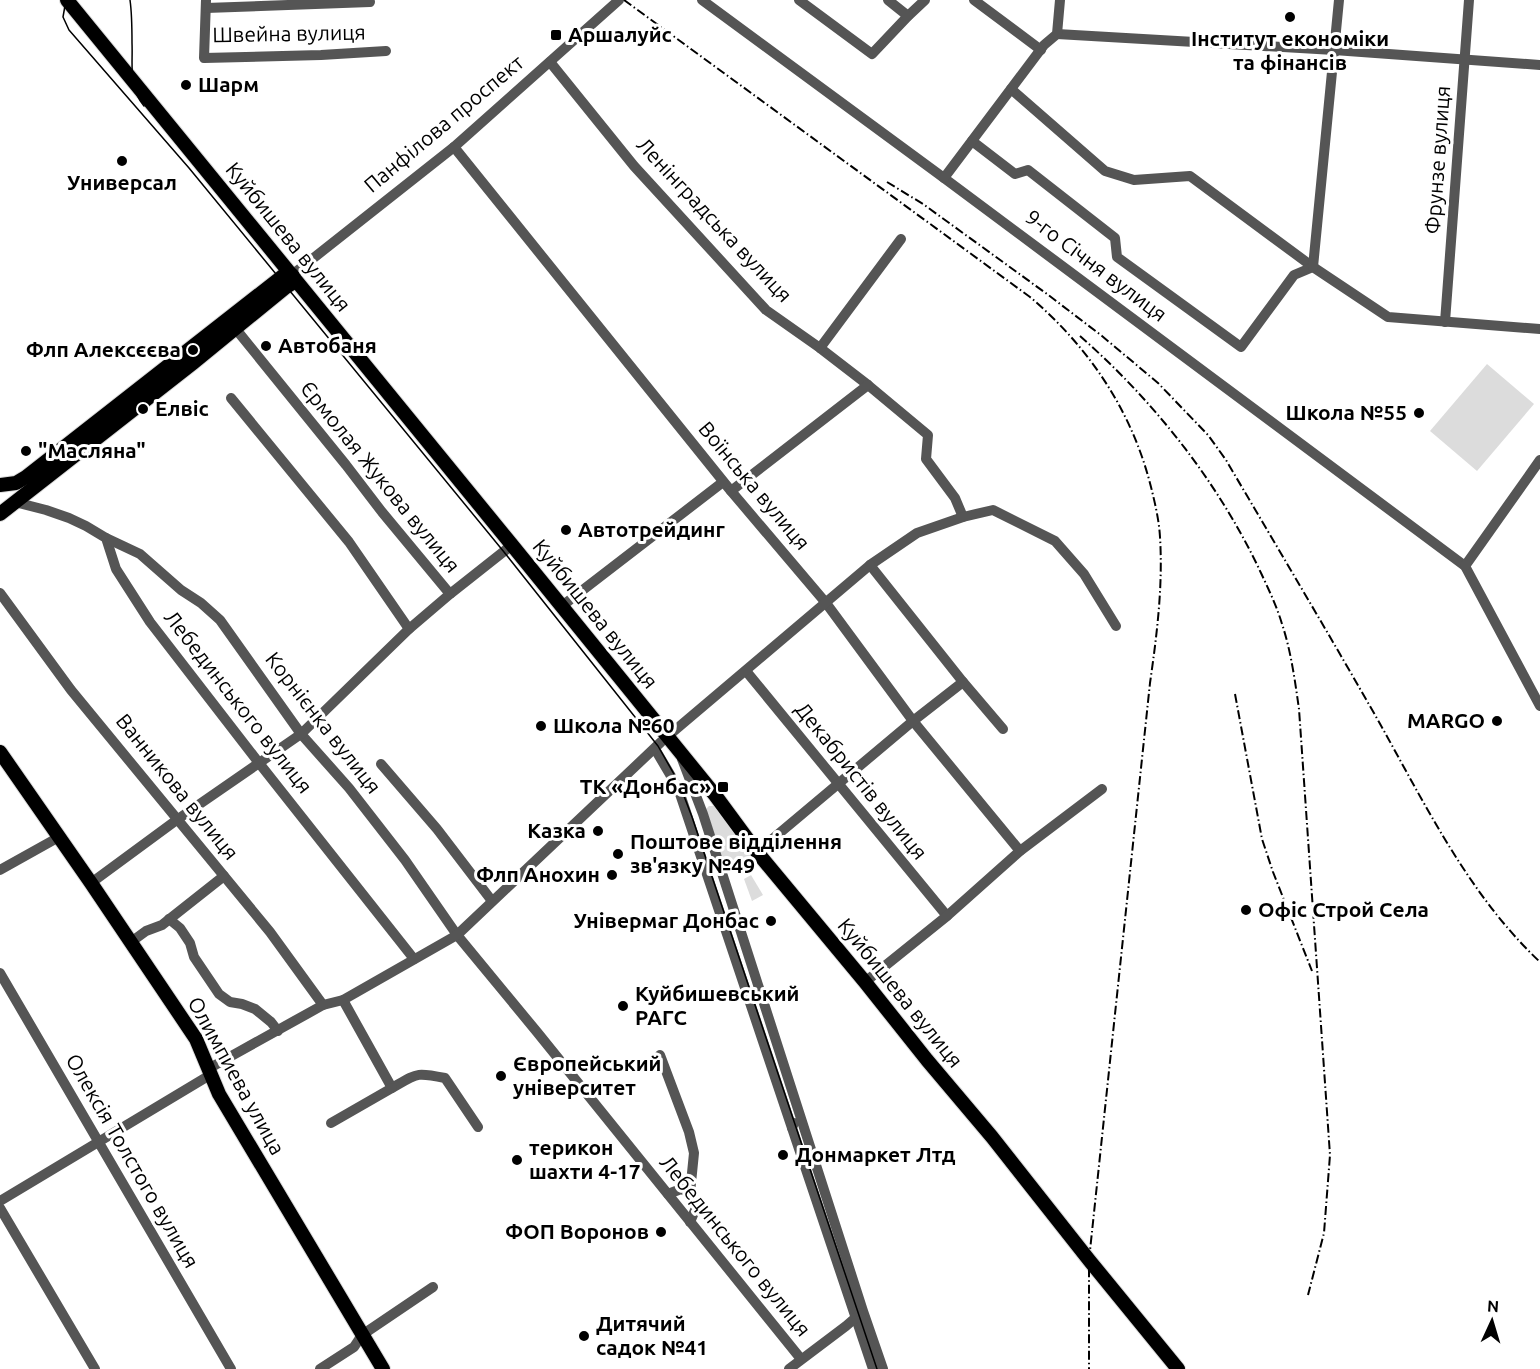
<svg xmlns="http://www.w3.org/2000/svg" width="1540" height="1369" font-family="Ubuntu,sans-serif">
<rect width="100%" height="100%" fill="#fff"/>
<g fill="#dcdcdc">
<polygon points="1487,364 1534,404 1477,471 1430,431"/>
<polygon points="709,806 714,806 752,855 734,864 729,863 722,857 706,809"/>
<polygon points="751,875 763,895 752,901 744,879"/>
</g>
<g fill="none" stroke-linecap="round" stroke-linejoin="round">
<defs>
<g id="major">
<polyline points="67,0 512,545 715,795 757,852 865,982 927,1060 992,1137 1089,1260 1178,1369"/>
<polyline points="0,485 16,483 26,477 279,279 284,275 292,275"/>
<polyline points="0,514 193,363 286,287 291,284 292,275"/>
<polyline points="0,752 91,883 196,1039 219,1094 383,1369"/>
</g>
</defs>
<use href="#major" stroke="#dbdbdb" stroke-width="16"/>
<g stroke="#555" stroke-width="10">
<polyline points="206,0 204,58 321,55 386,51"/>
<polyline points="702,0 944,178 1465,566 1540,706"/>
<polyline points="799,0 872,54 908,16 925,0"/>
<polyline points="888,0 908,16"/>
<polyline points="974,0 1041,50"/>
<polyline points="206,8 370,2"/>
<polyline points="1057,34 1334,50 1540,65"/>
<polyline points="550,62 634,166 766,310 820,348 868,385 928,435 926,459 955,498 963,517"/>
<polyline points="1011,89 1105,171 1134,180 1190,176 1313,267 1388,317 1540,329"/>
<polyline points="972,141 1015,174 1028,170 1115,238 1117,257 1241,347 1294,275 1313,267"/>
<polyline points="454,147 731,491 826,603 913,721 1020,851"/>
<polyline points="944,178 1044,45 1057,34 1060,0"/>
<polyline points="1313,267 1339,0"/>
<polyline points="292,275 454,147 619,0"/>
<polyline points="1445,322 1469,0"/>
<polyline points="235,328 346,465 382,512 450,594"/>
<polyline points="820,348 901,239"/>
<polyline points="231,398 349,542 409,629"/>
<polyline points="731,491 868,385"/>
<polyline points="15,502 46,510 69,518 86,526 106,538 116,569 150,622 259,763 414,959"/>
<polyline points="106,538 140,554 181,590 201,603 220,620 301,734 349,788 405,860 457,935 537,1032 801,1359"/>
<polyline points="1465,566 1540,460"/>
<polyline points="0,593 71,690 270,932 323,1005"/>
<polyline points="562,606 723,482"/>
<polyline points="746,671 947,916"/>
<polyline points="1003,729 963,682 870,565 917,533 963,517 993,510 1055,541 1084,574 1116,626"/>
<polyline points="655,749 678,788 792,1128"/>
<polyline points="682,759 703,814 863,1311 883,1369"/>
<polyline points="381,764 437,829 492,901"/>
<polyline points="757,852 913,721 963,682"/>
<polyline points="0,870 59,837"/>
<polyline points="91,883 178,819 301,734 409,629 450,594 512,545"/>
<polyline points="169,919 180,928 190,943 194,957 219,994 230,1002 242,1004 255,1009 271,1022 278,1031"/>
<polyline points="131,942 146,931 162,925 224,876"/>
<polyline points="0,973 231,1369"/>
<polyline points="865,982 947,916 1020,851 1102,789"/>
<path d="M343,1000L392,1088C418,1073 416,1072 445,1078L478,1127"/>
<polyline points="660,1055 689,1132 694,1153 690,1193 681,1189 668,1194"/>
<polyline points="208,1069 323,1005 343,1000 457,935 661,742 870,565"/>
<polyline points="331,1123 392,1088"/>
<polyline points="794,1123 792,1128 873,1369"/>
<polyline points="690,1193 698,1203 690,1222"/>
<polyline points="0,1201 210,1075"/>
<polyline points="0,1208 95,1369"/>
<polyline points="320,1369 354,1347 362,1335 433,1287"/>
<polyline points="789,1369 846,1326 861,1313"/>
</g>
<use href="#major" stroke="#000" stroke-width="14"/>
<g stroke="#000" stroke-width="1.5">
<polyline points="66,0 63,17 69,30 189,168 504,552 658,746 679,783 692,817 877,1369"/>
<path d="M130,0C132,14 132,28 132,43C133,65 128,87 144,106"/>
</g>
<g stroke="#000" stroke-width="2" stroke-dasharray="9 3 1.5 3" stroke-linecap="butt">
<path d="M624,0L1030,297C1089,347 1132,411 1151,487C1155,503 1159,520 1160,537C1163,586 1157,634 1150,683L1089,1260V1369"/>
<path d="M887,182L923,204L1047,294L1102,336L1158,383L1208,435L1226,460C1277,547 1329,634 1379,722C1426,806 1469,895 1540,962"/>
<path d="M1080,336C1154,401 1219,483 1261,573C1269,590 1277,607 1282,624C1291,651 1295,681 1299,709L1330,1155L1324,1233L1308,1295"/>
<polyline points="1235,694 1262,839 1273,872 1312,971"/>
</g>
</g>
<g fill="#000" stroke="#fff" stroke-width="2">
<circle cx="1290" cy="17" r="6"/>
<rect x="550" y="29" width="12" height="12" rx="3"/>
<circle cx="186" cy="85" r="6"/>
<circle cx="122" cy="161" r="6"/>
<circle cx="266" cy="346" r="6"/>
<circle cx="193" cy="350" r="6"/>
<circle cx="143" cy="409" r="6"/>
<circle cx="1419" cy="413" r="6"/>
<circle cx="26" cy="451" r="6"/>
<circle cx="566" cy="530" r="6"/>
<circle cx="1497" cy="721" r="6"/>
<circle cx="541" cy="726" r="6"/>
<rect x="717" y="781" width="12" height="12" rx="3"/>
<circle cx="598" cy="831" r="6"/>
<circle cx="618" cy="854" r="6"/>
<circle cx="612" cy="875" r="6"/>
<circle cx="1246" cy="910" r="6"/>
<circle cx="771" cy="921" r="6"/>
<circle cx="623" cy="1006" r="6"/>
<circle cx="501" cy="1076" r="6"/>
<circle cx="783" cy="1155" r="6"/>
<circle cx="517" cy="1160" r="6"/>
<circle cx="661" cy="1232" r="6"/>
<circle cx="584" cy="1336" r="6"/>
</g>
<g text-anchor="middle" stroke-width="6" stroke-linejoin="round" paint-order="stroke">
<g font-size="21" fill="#000" stroke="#fff">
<text transform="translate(289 34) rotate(-1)" y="7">Швейна вулиця</text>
<text transform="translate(444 124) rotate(-40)" y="7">Панфілова проспект</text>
<text transform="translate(1438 160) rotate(-86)" y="7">Фрунзе вулиця</text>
<text transform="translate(714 220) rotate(47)" y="7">Ленінградська вулиця</text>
<text transform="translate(288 237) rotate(51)" y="7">Куйбишева вулиця</text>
<text transform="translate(1096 266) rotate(37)" y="7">9-го Січня вулиця</text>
<text transform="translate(380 477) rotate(51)" y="7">Єрмолая Жукова вулиця</text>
<text transform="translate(754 486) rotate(50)" y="7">Воїнська вулиця</text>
<text transform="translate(595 614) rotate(51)" y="7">Куйбишева вулиця</text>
<text transform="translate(238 702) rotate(52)" y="7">Лебединського вулиця</text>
<text transform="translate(323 723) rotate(52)" y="7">Корнієнка вулиця</text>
<text transform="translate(861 781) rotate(51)" y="7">Декабристів вулиця</text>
<text transform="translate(177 787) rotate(51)" y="7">Ванникова вулиця</text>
<text transform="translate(900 993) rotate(51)" y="7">Куйбишева вулиця</text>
<text transform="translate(236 1076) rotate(61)" y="7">Олимпиева улица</text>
<text transform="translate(132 1161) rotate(60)" y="7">Олексія Толстого вулиця</text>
<text transform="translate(735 1246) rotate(51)" y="7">Лебединського вулиця</text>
</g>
<g font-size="21" font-weight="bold" fill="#000" stroke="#fff" text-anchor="start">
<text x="568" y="42">Аршалуйс</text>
<text x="1290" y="46" text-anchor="middle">Інститут економіки<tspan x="1290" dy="24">та фінансів</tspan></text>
<text x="198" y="92">Шарм</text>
<text x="122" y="190" text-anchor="middle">Универсал</text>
<text x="278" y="353">Автобаня</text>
<text x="181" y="357" text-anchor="end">Флп Алексєєва</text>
<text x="155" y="416">Елвіс</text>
<text x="1407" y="420" text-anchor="end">Школа №55</text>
<text x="38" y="458">"Масляна"</text>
<text x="578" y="537">Автотрейдинг</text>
<text x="1485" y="728" text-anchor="end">MARGO</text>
<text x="553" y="733">Школа №60</text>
<text x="711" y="794" text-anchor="end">ТК «Донбас»</text>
<text x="586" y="838" text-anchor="end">Казка</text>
<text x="630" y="849">Поштове відділення<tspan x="630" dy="24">зв'язку №49</tspan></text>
<text x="600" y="882" text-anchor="end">Флп Анохин</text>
<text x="1258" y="917">Офіс Строй Села</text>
<text x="759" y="928" text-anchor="end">Універмаг Донбас</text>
<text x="635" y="1001">Куйбишевський<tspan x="635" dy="24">РАГС</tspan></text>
<text x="513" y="1071">Європейський<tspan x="513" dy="24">університет</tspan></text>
<text x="529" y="1155">терикон<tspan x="529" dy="24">шахти 4-17</tspan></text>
<text x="795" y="1162">Донмаркет Лтд</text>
<text x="649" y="1239" text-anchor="end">ФОП Воронов</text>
<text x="596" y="1331">Дитячий<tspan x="596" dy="24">садок №41</tspan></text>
</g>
</g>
<g transform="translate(1492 1321) rotate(4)" stroke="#ffffff" stroke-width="4.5" paint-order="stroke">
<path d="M0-4.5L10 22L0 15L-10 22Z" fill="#000000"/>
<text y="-9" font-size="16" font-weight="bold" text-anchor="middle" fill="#000000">N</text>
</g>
</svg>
